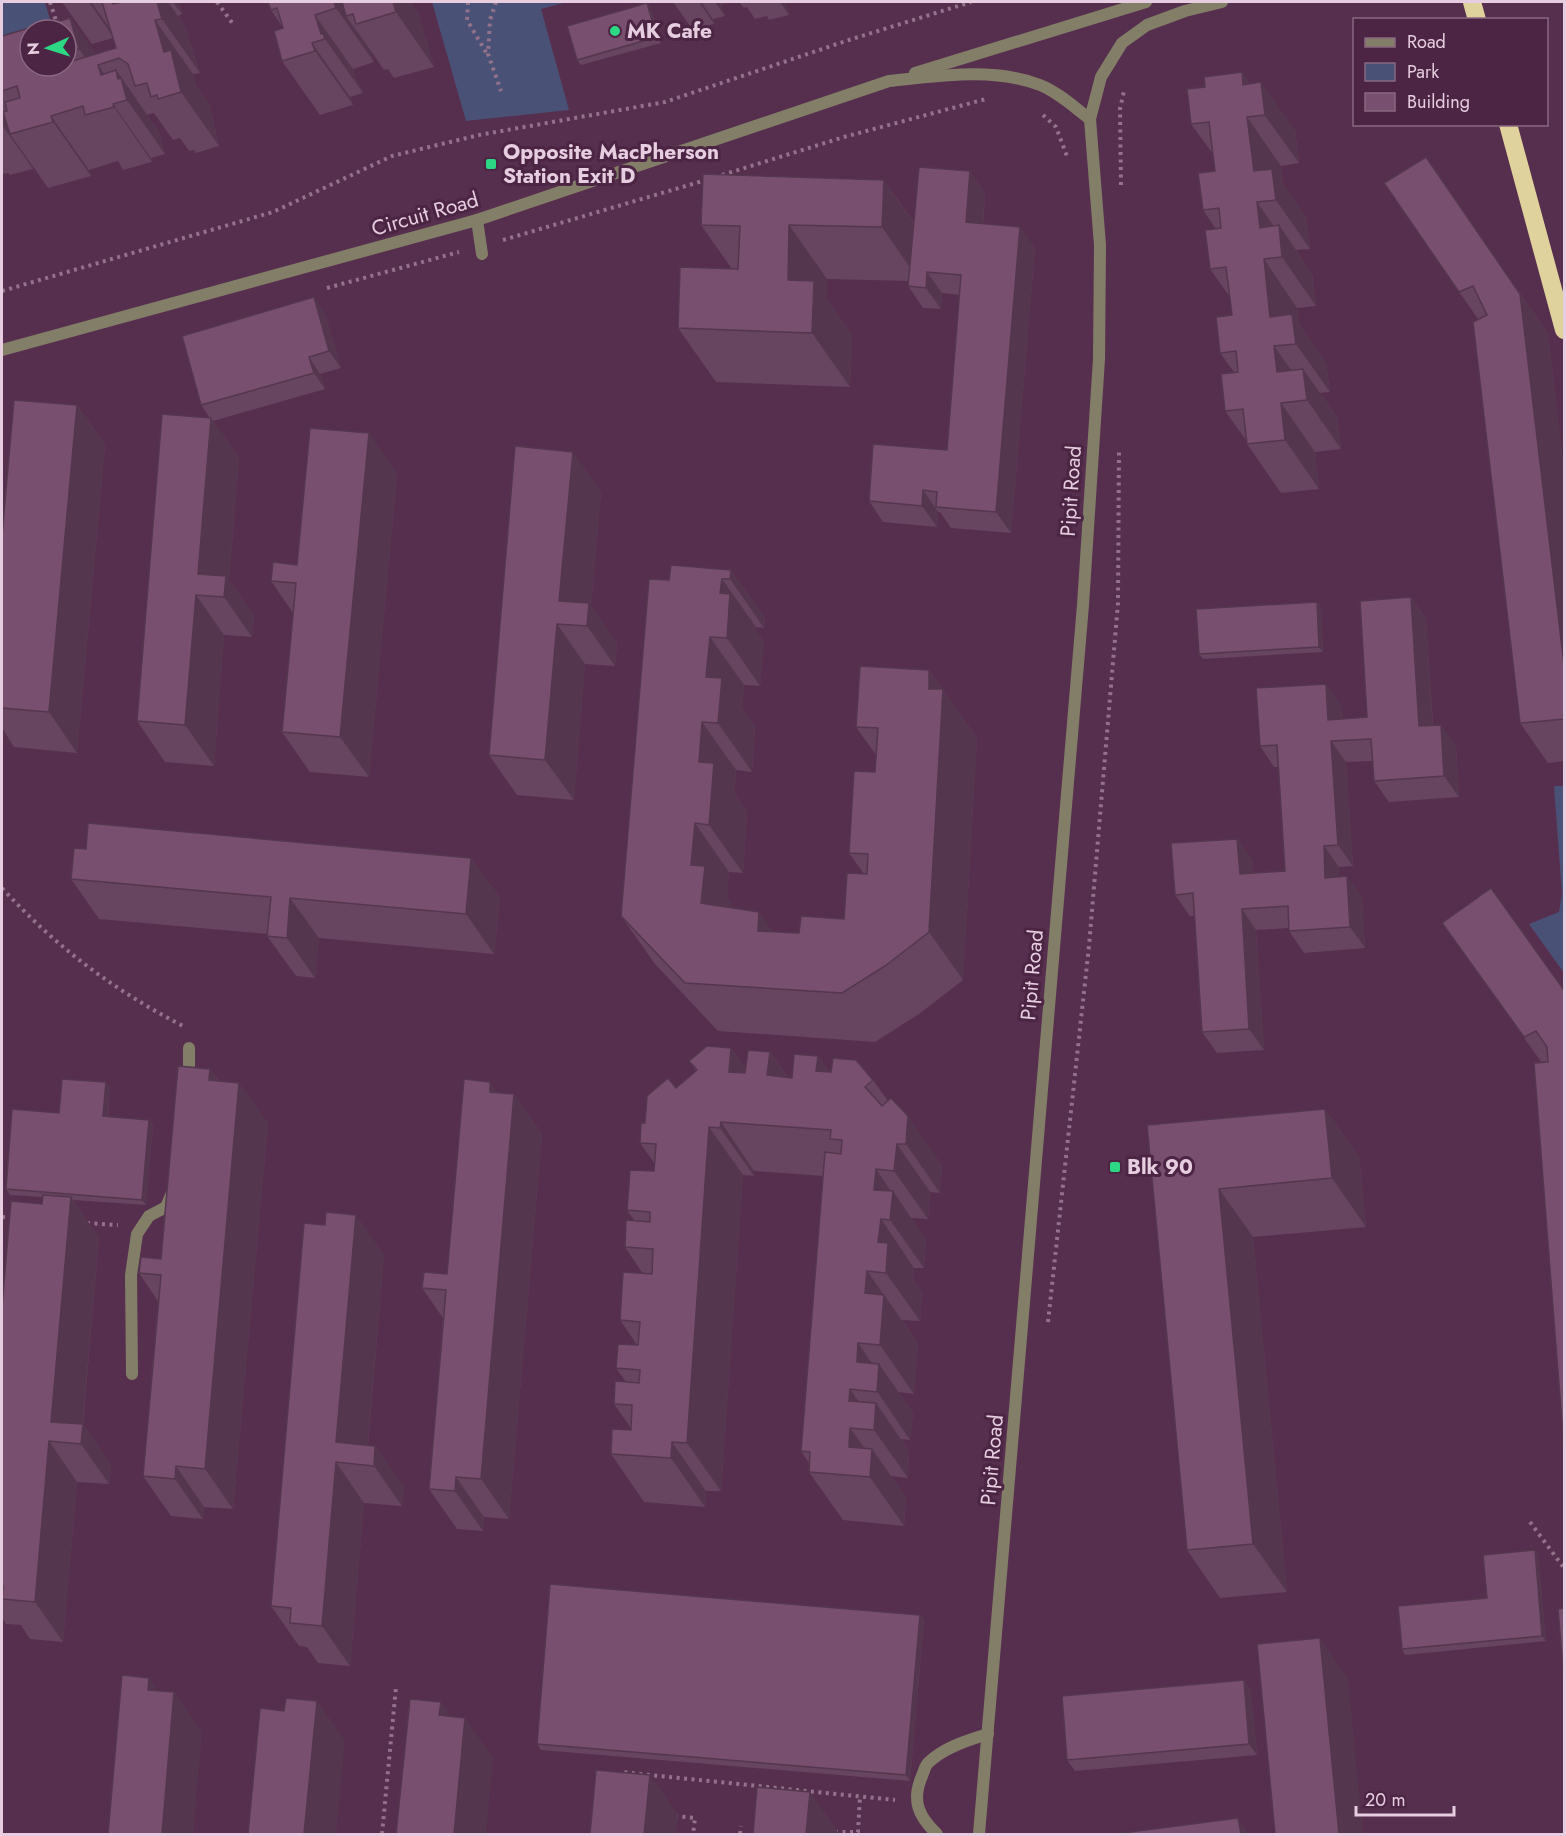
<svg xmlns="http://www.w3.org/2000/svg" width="1566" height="1836" font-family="Jost,sans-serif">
<rect width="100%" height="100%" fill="#572f4e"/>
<g fill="#4a5176">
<polygon points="2,2 45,2 53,30 30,30 30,59 2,60"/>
<polygon points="432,2 567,2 541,9 569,110 466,121"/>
<polygon points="1554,786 1564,786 1564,973 1529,924 1559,912 1562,894"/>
</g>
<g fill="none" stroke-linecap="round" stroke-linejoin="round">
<g stroke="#93728b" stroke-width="4" stroke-dasharray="3 4.5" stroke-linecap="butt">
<polyline points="50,2 59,30"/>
<polyline points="217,2 233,24"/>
<polyline points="468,2 467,20 487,54"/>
<polyline points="496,2 490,20 488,54 501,91"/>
<polyline points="1043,115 1056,127 1068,159"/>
<polyline points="722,175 844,137 986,99"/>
<polyline points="1121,185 1120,109 1124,91"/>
<polyline points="503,240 706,180"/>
<polyline points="327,288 459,252"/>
<polyline points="2,291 273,212 392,156 479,135 665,102 849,40 971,2"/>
<path d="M2,888C56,947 112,989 183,1026"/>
<polyline points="2,1217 14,1218"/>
<polyline points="87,1223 118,1225"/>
<polyline points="1048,1322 1089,946 1118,603 1119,448"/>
<polyline points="1530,1522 1564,1568"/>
<polyline points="620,1776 621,1772 895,1800"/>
<polyline points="675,1816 695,1818 693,1834"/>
<polyline points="835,1832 858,1832 860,1796"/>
<polyline points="382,1834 396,1687"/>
<polyline points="740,1834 741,1826"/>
</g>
<g stroke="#837e68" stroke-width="12">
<polyline points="477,220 482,254"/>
<polyline points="189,1048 189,1081"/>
<polyline points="132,1374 131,1275 137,1234 149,1216 166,1207 172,1193"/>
<path d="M937,1834C919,1817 911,1801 922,1776C924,1771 925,1766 928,1763C943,1748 968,1740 988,1734"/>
</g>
<g stroke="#837e68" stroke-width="12">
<polyline points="915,73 1146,2"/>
<path d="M2,350L477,220L889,81C938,76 993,67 1040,85C1058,92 1075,108 1090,119"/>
<polyline points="979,1834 1083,605 1099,359 1100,245 1090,119 1101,77 1122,43 1147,25 1185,11 1222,2"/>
</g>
<g stroke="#e0d29c" stroke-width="18">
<polyline points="1472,2 1477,20"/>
<polyline points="1508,124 1564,330"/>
</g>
</g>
<g fill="#67445f">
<polygon points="62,2 179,2 182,14 178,16 185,26 200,73 193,74 196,86 209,104 219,146 196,153 194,150 189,151 180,138 173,140 154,113 147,115 159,132 165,154 151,158 152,162 123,170 118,161 89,170 91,176 48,188 32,165 33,169 10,175 8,173 2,174 2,36 26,29 30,35 30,66 66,30 70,18 95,54 116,48 113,38 92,44"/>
<polygon points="268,2 410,2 418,13 434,67 394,78 388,69 384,70 371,51 374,62 353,69 356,80 361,87 363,93 350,97 353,105 320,115 282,61 283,28 271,10"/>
<polygon points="673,2 730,2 721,4 725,16 713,19 714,24 693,30"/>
<polygon points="739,2 785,2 789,15 769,20 767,16 755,19 747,7 744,8"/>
<polygon points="647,3 651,8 661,43 581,65 577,60"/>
<polygon points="1242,72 1250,84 1295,130 1299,163 1281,166 1283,184 1306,217 1310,249 1296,250 1312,274 1316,306 1297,308 1299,324 1326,363 1330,392 1320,393 1337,417 1341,449 1315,452 1319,489 1281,493 1247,444 1246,440 1225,411 1234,372 1220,353 1232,315 1230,297 1210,269 1215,228 1203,210 1215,171 1213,154 1191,124 1205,87"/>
<polygon points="884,180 914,223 985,193 983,224 1035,248 1011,533 951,528 940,512 938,512 937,527 883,522 869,501 947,450 960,295 942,293 941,309 923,308 908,286 909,281 827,279 827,299 852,335 850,387 716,382 678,328 732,269 701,225"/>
<polygon points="1384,183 1454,197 1548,334 1564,471 1564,761 1548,763 1520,723 1478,319"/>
<polygon points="325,314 341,368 320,374 325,389 213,421 239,458 229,580 254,616 252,637 224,635 214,766 165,762 137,721 210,418 201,405"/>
<polygon points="77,405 105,445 77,753 14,747 2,728 2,535"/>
<polygon points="397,474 369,777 310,772 282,732 293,613 271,581 297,565"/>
<polygon points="601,492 591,606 617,643 615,666 585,664 574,800 517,795 489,755"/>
<polygon points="731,570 765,618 764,628 756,627 755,630 764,642 760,686 744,685 742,707 755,726 752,772 736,770 734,793 747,812 743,873 729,872 727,897 734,908 773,932 799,933 844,919 864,874 849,853 875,772 876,755 856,727 929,670 977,738 963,980 919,1014 875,1042 718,1031 655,964 621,916 669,580"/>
<polygon points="1411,597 1426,619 1433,725 1456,746 1459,797 1389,802 1374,781 1373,761 1346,762 1353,866 1339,867 1339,877 1362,897 1365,948 1304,953 1289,931 1289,928 1256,930 1264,1050 1217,1053 1202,1032 1194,916 1190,916 1175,895 1237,839 1252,860 1253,873 1285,871 1279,767 1274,767 1260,746 1341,705 1342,719 1367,717"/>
<polygon points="1317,602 1321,607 1323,652 1203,659 1199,654"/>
<polygon points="86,849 471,858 500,898 494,954 319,938 315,978 296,976 267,936 268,934 99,919 71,879"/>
<polygon points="1442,923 1564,990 1564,1449 1542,1063"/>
<polygon points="731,1048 746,1069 770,1052 788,1077 792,1078 818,1056 829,1072 873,1080 888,1101 942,1165 940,1193 930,1192 928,1219 911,1218 926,1240 924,1268 914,1268 913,1279 922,1292 920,1321 902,1320 918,1343 914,1394 898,1392 913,1413 910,1440 901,1439 909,1451 908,1478 891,1476 906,1497 904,1526 843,1520 809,1472 809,1463 801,1451 823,1176 754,1171 754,1176 743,1175 721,1491 706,1491 705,1507 644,1502 611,1454 631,1430 631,1428 614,1404 626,1382 616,1368 637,1345 620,1320 643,1274 625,1247 634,1220 627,1210 654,1171 655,1164 640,1143 645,1123 676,1088 696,1071 689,1061"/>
<polygon points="210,1069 219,1081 268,1123 233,1509 204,1507 203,1519 171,1516 143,1476 158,1301 139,1273 161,1259"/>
<polygon points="110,1087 108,1117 149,1120 153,1125 146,1205 73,1200 99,1237 83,1424 111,1465 109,1484 77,1482 63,1642 30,1639 21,1625 6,1624 2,1618 2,1306 42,1204 43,1197 10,1195 6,1189 59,1113"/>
<polygon points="498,1093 514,1094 542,1134 509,1519 484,1517 483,1531 457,1529 429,1489 443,1318 422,1288 447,1274"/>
<polygon points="1325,1109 1359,1157 1366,1227 1253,1237 1287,1592 1220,1598 1187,1550 1147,1125"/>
<polygon points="384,1255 368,1445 404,1486 402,1506 364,1503 350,1666 318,1663 307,1647 299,1646 271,1606"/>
<polygon points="1535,1550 1538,1556 1546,1641 1405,1655 1402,1649 1487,1598"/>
<polygon points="920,1615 924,1620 910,1781 541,1750 537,1744"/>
<polygon points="1244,1680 1251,1691 1257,1755 1075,1771 1067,1760"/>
</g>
<g fill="#54374e">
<polygon points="89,2 91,2 113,33 114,38"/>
<polygon points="157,2 168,2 185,26 200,73 162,19"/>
<polygon points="173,2 179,2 182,14"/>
<polygon points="334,2 348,2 353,14 346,16 371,51 374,62 336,8"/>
<polygon points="393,2 410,2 418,13 434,67 396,12"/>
<polygon points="699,2 701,2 713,19 714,24"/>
<polygon points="715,2 720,2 725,16"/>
<polygon points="780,2 785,2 789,15"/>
<polygon points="647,3 651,8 661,43 657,37"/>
<polygon points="315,15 353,69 356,80 361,87 363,93 325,39 321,34"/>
<polygon points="70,18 102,63 98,65 123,101 117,103 79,49"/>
<polygon points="155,20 193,74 196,86 209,104 219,146 181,92 164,52"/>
<polygon points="312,43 350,97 353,105 315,51"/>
<polygon points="66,52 104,106 69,62"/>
<polygon points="116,70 159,132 165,154 127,100 118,79"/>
<polygon points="1242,72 1264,104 1261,82 1295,130 1299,163 1243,85"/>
<polygon points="113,104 151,158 152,162 114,107"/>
<polygon points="2,112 16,132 10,134 32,165 33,169 2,125"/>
<polygon points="51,116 89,170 91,176 53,122"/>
<polygon points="1247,117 1281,166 1283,184 1306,217 1310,249 1276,200 1254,171"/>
<polygon points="1426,157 1548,334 1564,471 1564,665 1520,294"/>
<polygon points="970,171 985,193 981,243 966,222"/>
<polygon points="884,180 921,234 920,282 882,227"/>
<polygon points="1257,202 1280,235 1279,225 1312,274 1316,306 1282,257 1260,228"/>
<polygon points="789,225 827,279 827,299 852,335 850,387 812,333 788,280"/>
<polygon points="1020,227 1035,248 1011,533 996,512"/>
<polygon points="1264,259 1297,308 1299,324 1326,363 1330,392 1296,344 1270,317"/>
<polygon points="927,272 942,293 941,309 926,288"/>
<polygon points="314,297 325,314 341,368 329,351"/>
<polygon points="1274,346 1306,391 1303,369 1337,417 1341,449 1307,400 1277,372"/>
<polygon points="309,357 320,374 325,389 314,373"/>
<polygon points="1281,403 1315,452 1319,489 1285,440"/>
<polygon points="77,405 105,445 77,753 49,712"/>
<polygon points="211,418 239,458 229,580 254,616 252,637 224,597 198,574"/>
<polygon points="369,433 397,474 369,777 340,737"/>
<polygon points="573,452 601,492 591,606 617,643 615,666 587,626 559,601"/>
<polygon points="923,490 938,512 937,527 922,506"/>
<polygon points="731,570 765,618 764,628 730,579"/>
<polygon points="722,579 756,627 755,630 764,642 760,686 727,638 720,593"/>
<polygon points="196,595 224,635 214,766 185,725"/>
<polygon points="1411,597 1426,619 1434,747 1419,726"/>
<polygon points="1317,602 1321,607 1323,652 1319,647"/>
<polygon points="557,624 585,664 574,800 545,760"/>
<polygon points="710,637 744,685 742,707 755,726 752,772 718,723 706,677"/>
<polygon points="929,670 977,738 963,980 929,932"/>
<polygon points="1326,684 1341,705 1343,741 1328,720"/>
<polygon points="702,722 736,770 734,793 747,812 743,873 709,825 699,762"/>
<polygon points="1441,725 1456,746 1459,797 1444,776"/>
<polygon points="1331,741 1346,762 1353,866 1338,845"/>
<polygon points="695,823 729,872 727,897 739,914 701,903 691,865"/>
<polygon points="1237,839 1252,860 1255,895 1240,874"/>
<polygon points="1324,846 1339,867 1340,899 1325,878"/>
<polygon points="471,858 500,898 494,954 466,914"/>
<polygon points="1347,876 1362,897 1365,948 1350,927"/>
<polygon points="290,898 319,938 315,978 287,938"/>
<polygon points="1242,909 1256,930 1264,1050 1249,1029"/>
<polygon points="759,912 793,960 758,931"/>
<polygon points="731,1048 765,1097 729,1072"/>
<polygon points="770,1052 804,1100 767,1075"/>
<polygon points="818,1056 852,1105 816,1071"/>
<polygon points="210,1069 237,1108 239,1083 268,1123 233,1509 205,1469 209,1080"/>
<polygon points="106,1082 110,1087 107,1122 103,1116"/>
<polygon points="490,1082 512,1113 514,1094 542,1134 509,1519 481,1479"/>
<polygon points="1325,1109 1359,1157 1366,1227 1332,1178"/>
<polygon points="908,1116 942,1165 940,1193 906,1144"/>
<polygon points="149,1120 153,1125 146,1205 142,1200"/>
<polygon points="721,1122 754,1171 754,1176 720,1128"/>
<polygon points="709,1127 743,1175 721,1491 687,1443"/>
<polygon points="897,1144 930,1192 928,1219 894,1171"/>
<polygon points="876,1169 892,1193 893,1191 926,1240 924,1268 890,1220 874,1190"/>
<polygon points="1219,1189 1253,1237 1287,1592 1253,1544"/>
<polygon points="71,1197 99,1237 82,1430 83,1424 111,1465 109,1484 81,1444 51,1422"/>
<polygon points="356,1215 384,1255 366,1465 336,1442"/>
<polygon points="881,1219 914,1268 913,1279 922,1292 920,1321 886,1273 878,1242"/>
<polygon points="867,1271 918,1343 914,1394 880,1345 865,1293"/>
<polygon points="858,1343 878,1372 879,1364 913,1413 910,1440 857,1362"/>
<polygon points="850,1389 874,1424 876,1403 909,1451 908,1478 874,1430 849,1401"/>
<polygon points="850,1428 871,1457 872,1449 906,1497 904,1526 849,1447"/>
<polygon points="49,1441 77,1482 63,1642 35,1602"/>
<polygon points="672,1442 706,1491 705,1507 671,1458"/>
<polygon points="375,1446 404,1486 402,1506 374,1466"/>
<polygon points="336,1462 364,1503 350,1666 322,1626"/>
<polygon points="176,1466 204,1507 203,1519 175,1479"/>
<polygon points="456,1477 484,1517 483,1531 455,1491"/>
<polygon points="1535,1550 1538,1556 1546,1641 1542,1636"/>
<polygon points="920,1615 924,1620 910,1781 906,1775"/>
<polygon points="1320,1638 1348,1678 1363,1834 1339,1834"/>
<polygon points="149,1678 172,1711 174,1692 202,1732 193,1834 162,1834 148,1690"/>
<polygon points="1244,1680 1251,1691 1257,1755 1249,1744"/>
<polygon points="317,1701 345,1741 336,1834 304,1834"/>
<polygon points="441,1702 463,1734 465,1718 493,1758 486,1834 454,1834 439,1715"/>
<polygon points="650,1775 678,1815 676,1834 644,1834"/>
<polygon points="810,1792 838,1832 838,1834 806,1834"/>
<polygon points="1238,1818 1246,1829 1247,1834 1241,1834"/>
</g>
<g fill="#784f6f" stroke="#54374e" stroke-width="1.5">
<polygon points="102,2 112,2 113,4 122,2 157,2 162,19 155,20 164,52 171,50 181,92 158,99 157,95 151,97 147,83 135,86 128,64 119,58 98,65 101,75 116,70 118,79 121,78 127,100 113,104 114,107 85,115 83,106 51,116 53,122 10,134 3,112 7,111 5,102 20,98 17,86 2,91 2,36 26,29 28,37 30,36 30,66 66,66 66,53 69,62 116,48"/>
<polygon points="268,2 334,2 336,8 315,15 321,34 323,33 325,39 312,43 315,51 282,61 274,31 283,28 277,8 271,10"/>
<polygon points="342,2 393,2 396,12 356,24 353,14 346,16"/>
<polygon points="647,3 657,37 577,60 567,26"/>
<polygon points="70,18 79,49 66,52 66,30 42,30 41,27"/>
<polygon points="1242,72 1243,85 1261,82 1265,115 1247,117 1254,171 1272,169 1276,200 1257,202 1260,228 1279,225 1282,257 1264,259 1270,317 1292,314 1296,344 1274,346 1277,372 1303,369 1307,400 1281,403 1285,440 1247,444 1243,409 1225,411 1221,374 1238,372 1236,351 1220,353 1216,317 1232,315 1226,267 1210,269 1205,230 1221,228 1219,208 1203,210 1198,173 1215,171 1209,122 1191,124 1187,89 1205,87 1204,77"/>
<polygon points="1426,157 1520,294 1564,665 1564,719 1520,723 1473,322 1487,315 1473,286 1459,292 1384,183"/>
<polygon points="919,167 970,171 966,222 1020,227 996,512 936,507 937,492 923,490 922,506 869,501 873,444 947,450 961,275 927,272 926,288 908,286"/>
<polygon points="703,174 884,180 882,227 789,225 788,280 814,281 812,333 678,328 680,267 738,269 740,226 701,225"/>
<polygon points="314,297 329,351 309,357 314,373 201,405 182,336"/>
<polygon points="14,400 77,405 49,712 2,708 2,535"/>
<polygon points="162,414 211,418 198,574 226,576 224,597 196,595 185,725 137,721"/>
<polygon points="310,428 369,433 340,737 282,732 296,583 271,581 273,562 297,565"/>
<polygon points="515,446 573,452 559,601 589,603 587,626 557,624 545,760 489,755"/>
<polygon points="671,565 731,570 730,579 722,579 720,593 730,594 727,638 710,637 706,677 722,678 718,723 702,722 699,762 714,763 709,825 695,823 691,865 705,866 701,903 759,912 758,931 799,933 801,916 844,919 847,873 867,874 868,854 849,853 854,771 875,772 878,728 856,727 860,666 929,670 929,689 943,689 929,932 885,966 842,993 685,983 621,916 649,579 669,580"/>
<polygon points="1411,597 1419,726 1441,725 1444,776 1374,781 1371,739 1331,741 1338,845 1324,846 1325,878 1347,876 1350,927 1289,931 1288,906 1242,909 1249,1029 1202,1032 1193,893 1175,895 1171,843 1237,839 1240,874 1285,871 1277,745 1260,746 1256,688 1326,684 1328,720 1367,717 1360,601"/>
<polygon points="1317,602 1319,647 1199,654 1196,609"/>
<polygon points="88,823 471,858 466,914 290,898 287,938 267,936 271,897 71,879 74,848 86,849"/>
<polygon points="1491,888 1564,990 1564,1449 1534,1063 1548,1062 1547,1047 1536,1031 1524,1037 1442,923"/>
<polygon points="707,1046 731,1048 729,1072 745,1073 748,1050 770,1052 767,1075 792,1078 794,1054 818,1056 816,1071 831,1072 833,1058 856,1060 873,1080 865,1087 882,1106 891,1098 908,1116 906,1144 897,1144 894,1171 876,1169 874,1190 893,1191 890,1220 881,1219 878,1242 888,1243 886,1273 867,1271 865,1293 884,1295 880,1345 858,1343 857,1362 879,1364 877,1392 850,1389 849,1401 876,1403 874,1430 850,1428 849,1447 872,1449 870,1477 809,1472 810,1452 801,1451 825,1152 841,1154 842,1140 830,1139 831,1130 721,1122 720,1128 709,1127 687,1443 672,1442 671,1458 611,1454 612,1429 631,1430 632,1405 614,1404 615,1381 639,1383 640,1370 616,1368 618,1344 638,1345 640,1322 620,1320 623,1272 652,1274 653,1249 625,1247 626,1220 650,1222 650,1212 627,1210 630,1170 654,1171 656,1144 640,1143 641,1123 645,1123 647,1096 668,1078 676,1088 697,1070 689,1061"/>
<polygon points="178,1066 210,1069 209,1080 239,1083 205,1469 176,1466 175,1479 143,1476 161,1275 139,1273 141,1257 161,1259"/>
<polygon points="62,1079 106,1082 103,1116 149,1120 142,1200 6,1189 12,1109 59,1113"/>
<polygon points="464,1079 490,1082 490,1092 514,1094 481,1479 456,1477 455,1491 429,1489 446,1290 422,1288 424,1272 447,1274"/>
<polygon points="1325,1109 1332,1178 1219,1189 1253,1544 1187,1550 1147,1125"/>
<polygon points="43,1195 71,1197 51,1422 83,1424 81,1444 49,1441 35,1602 2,1599 3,1586 2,1586 2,1306 11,1201 42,1204"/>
<polygon points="326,1212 356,1215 336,1442 375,1446 374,1466 336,1462 322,1626 290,1623 291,1608 271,1606 304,1223 325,1225"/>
<polygon points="1535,1550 1542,1636 1402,1649 1398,1606 1487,1598 1483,1555"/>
<polygon points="550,1584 920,1615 906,1775 537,1744"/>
<polygon points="1564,1608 1564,1681 1558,1609"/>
<polygon points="1320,1638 1339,1834 1275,1834 1257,1644"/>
<polygon points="122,1675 149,1678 148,1690 174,1692 162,1834 108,1834"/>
<polygon points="1244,1680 1249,1744 1067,1760 1062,1696"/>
<polygon points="286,1698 317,1701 304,1834 248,1834 260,1708 284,1711"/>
<polygon points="410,1699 441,1702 439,1715 465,1718 454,1834 396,1834"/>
<polygon points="596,1770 650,1775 644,1834 590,1834"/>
<polygon points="757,1787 810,1792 806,1834 753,1834"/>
<polygon points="1238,1818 1241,1834 1115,1834"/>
</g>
<g fill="#2dd884" stroke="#4b2543" stroke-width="2">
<circle cx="615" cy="31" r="6"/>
<rect x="485" y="158" width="12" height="12" rx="3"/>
<rect x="1109" y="1161" width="12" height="12" rx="3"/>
</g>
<g text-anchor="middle" stroke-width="6" stroke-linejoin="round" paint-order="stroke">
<g font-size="21" font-weight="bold" fill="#e6cddf" stroke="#4b2543" text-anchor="start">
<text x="627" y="38">MK Cafe</text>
<text x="503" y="159">Opposite MacPherson<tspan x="503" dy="24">Station Exit D</tspan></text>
<text x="1127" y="1174">Blk 90</text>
</g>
<g font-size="21" fill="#e6cddf" stroke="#4b2543">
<text transform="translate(425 214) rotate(-16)" y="7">Circuit Road</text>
<text transform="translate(1071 491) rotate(-86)" y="7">Pipit Road</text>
<text transform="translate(1032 975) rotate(-85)" y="7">Pipit Road</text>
<text transform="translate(992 1460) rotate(-85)" y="7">Pipit Road</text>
</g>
</g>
<rect width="1566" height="1836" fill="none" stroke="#e6cddf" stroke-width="6"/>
<rect x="1353" y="18" width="195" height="108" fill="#4b2543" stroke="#896881" stroke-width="1.5"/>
<rect x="1365" y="38" width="30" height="9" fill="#837e68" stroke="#896881" stroke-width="1.5"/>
<text x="1407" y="48" font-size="18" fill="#e6cddf">Road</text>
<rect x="1365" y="63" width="30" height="18" fill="#4a5176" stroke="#896881" stroke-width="1.5"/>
<text x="1407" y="78" font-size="18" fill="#e6cddf">Park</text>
<rect x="1365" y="93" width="30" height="18" fill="#784f6f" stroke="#896881" stroke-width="1.5"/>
<text x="1407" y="108" font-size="18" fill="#e6cddf">Building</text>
<g transform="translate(48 48) rotate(267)"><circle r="28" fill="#4b2543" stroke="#896881" stroke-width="1.5"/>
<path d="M0-4.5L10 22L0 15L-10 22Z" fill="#2dd884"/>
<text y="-9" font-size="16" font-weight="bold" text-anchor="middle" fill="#e6cddf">N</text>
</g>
<path d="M1356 1806v9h98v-9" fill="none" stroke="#e6cddf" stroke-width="3"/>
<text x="1365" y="1806" font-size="18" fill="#e6cddf" stroke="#4b2543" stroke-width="4.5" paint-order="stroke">20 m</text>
</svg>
